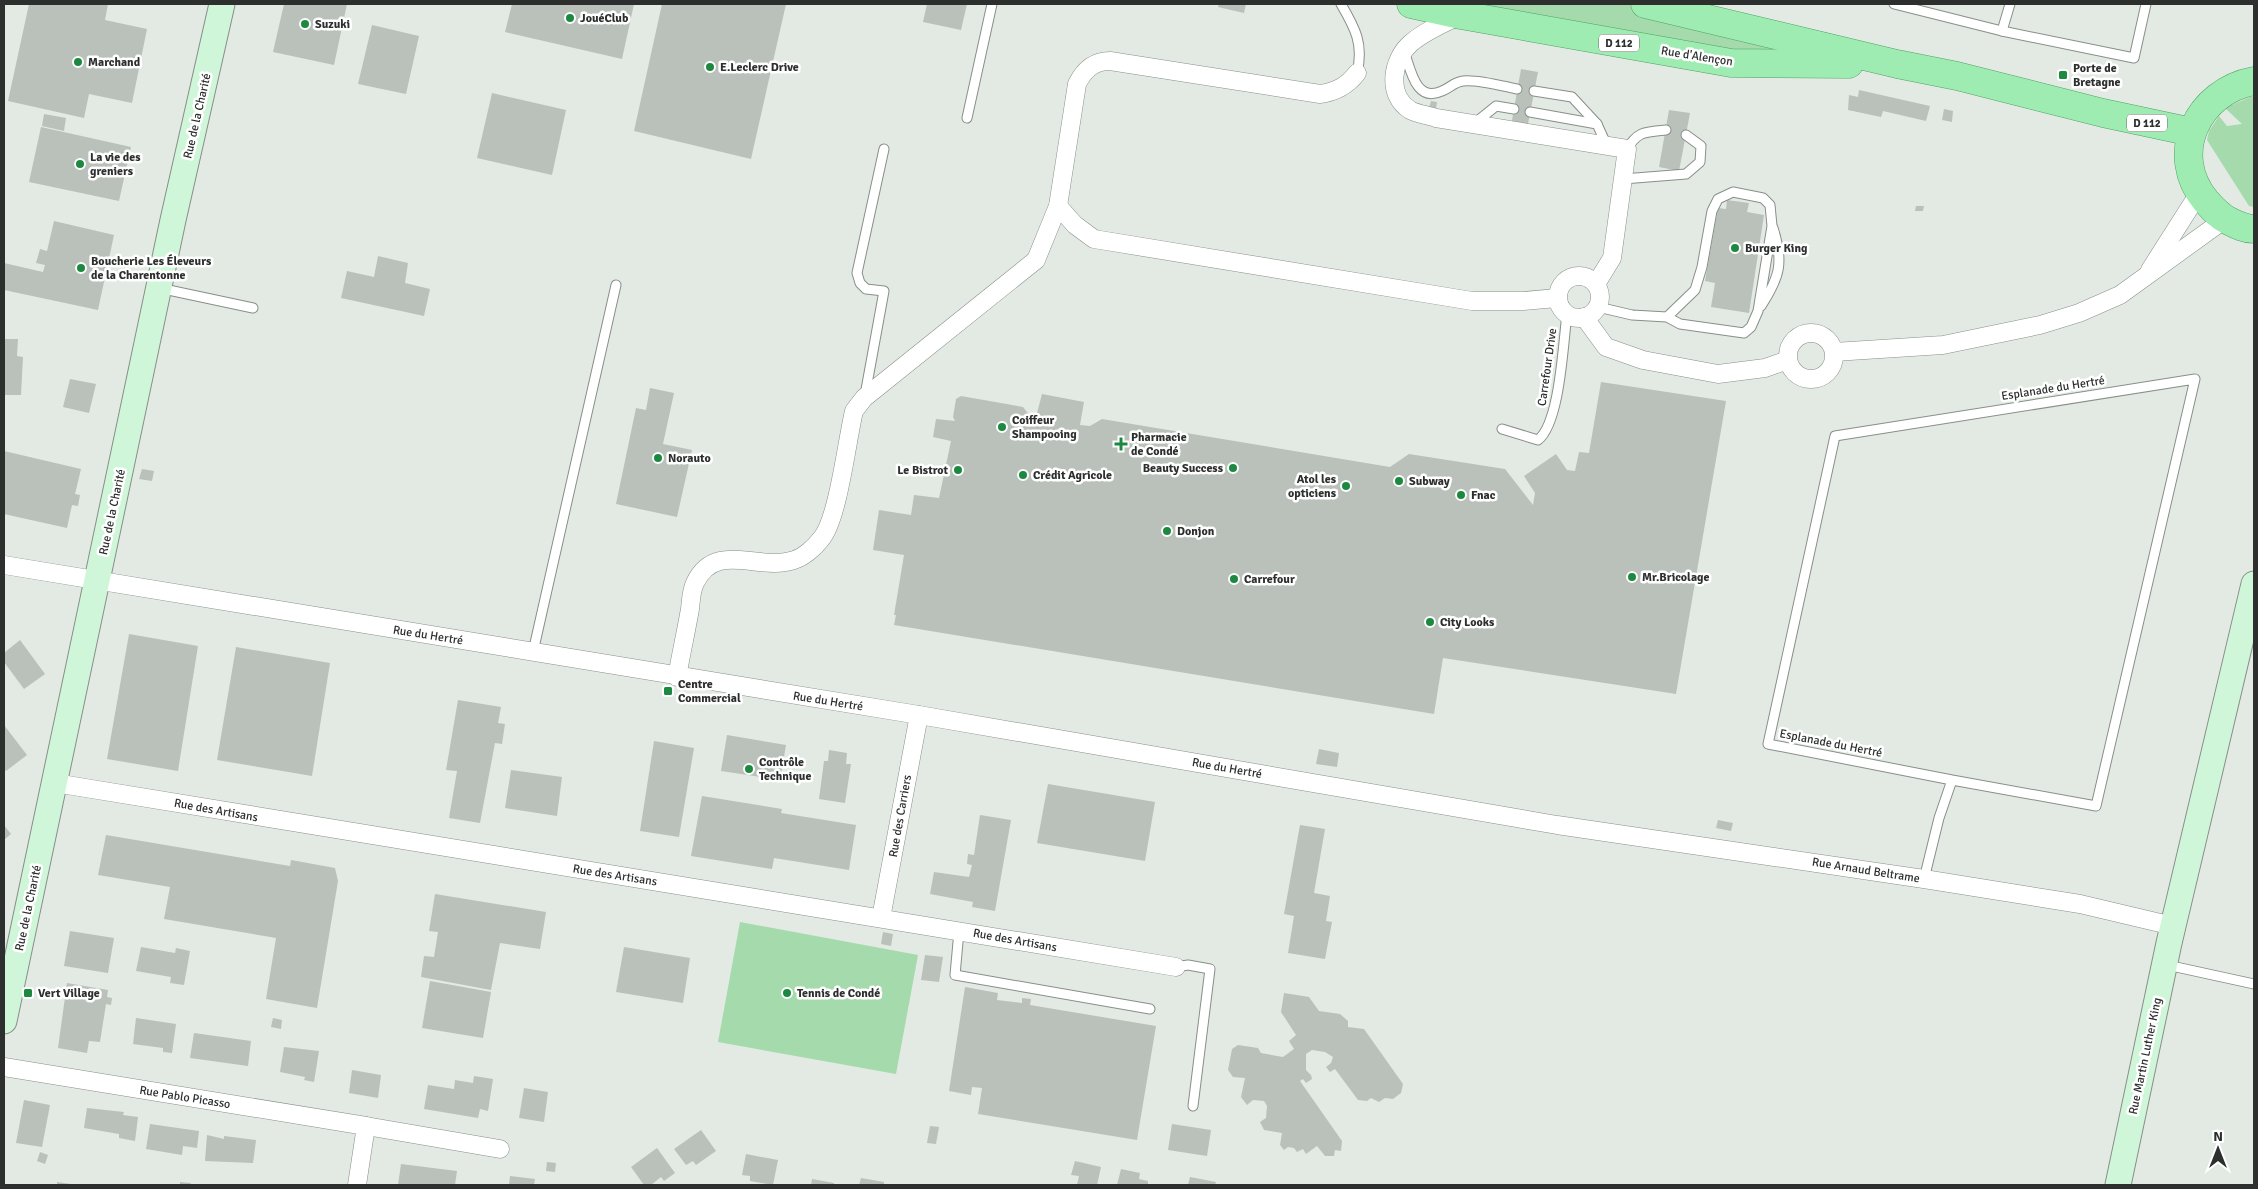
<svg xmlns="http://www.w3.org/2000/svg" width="2258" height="1189" font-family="Signika,sans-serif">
<rect width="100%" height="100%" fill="#e2eae3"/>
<g fill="#a5daad">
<polygon points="1472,4 1626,4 1775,37 1776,49 1774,53 1768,53 1720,48"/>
<polygon points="2250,97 2254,97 2254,207 2249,206 2207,140 2209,131 2219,116 2227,126 2242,124 2225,108"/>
<polygon points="740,922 918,955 896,1074 718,1042"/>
</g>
<g fill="#bac1bb">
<polygon points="29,4 108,4 105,20 147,29 132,103 89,94 84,118 8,101"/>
<polygon points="284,4 347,4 334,65 273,52"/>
<polygon points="512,4 634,4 622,59 505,32"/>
<polygon points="662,4 786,4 751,159 634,131"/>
<polygon points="927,4 967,4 961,30 923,22"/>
<polygon points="1219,4 1246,4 1244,13 1218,7"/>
<polygon points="372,25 419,36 406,94 358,84"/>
<polygon points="1521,69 1538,72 1527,129 1511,126"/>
<polygon points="1859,90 1930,106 1926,121 1883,111 1881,117 1848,110 1849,95 1858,97"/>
<polygon points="492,93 566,110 552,175 477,158"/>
<polygon points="1431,101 1437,102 1436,109 1429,108"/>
<polygon points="1944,109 1953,111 1952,122 1942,120"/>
<polygon points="1669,110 1690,113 1679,171 1659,167"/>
<polygon points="44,114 66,118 64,131 42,126"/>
<polygon points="41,127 131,147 119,201 29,182"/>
<polygon points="1727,200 1749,203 1747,212 1764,215 1749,313 1711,307 1715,283 1705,281 1718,208 1726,209"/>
<polygon points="1916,206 1924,206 1923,211 1915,211"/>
<polygon points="54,221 114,235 98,310 4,290 4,263 43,272 45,265 36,263 40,249 47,251"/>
<polygon points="378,256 408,263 405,283 430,289 424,316 341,298 347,271 374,277"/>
<polygon points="4,339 18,339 17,356 23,357 21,395 4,395"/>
<polygon points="70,379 96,384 89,413 63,407"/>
<polygon points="1601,382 1726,401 1676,694 1443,658 1434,714 894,625 896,615 894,615 904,555 873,550 879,510 911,515 914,495 939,498 951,441 933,437 936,419 955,421 953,417 956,399 961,396 1023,407 1030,416 1036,417 1042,394 1084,402 1080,425 1090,426 1102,419 1390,467 1409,454 1505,469 1533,505 1535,493 1524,476 1556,454 1567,470 1575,471 1579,452 1589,453"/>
<polygon points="650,388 674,393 663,444 692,450 677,517 616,504 636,408 646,410"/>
<polygon points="4,451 81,469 75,494 80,495 78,506 72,505 67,528 4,514"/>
<polygon points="142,469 154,471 152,481 139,479"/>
<polygon points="129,634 198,646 178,771 107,759"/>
<polygon points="20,640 45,674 24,689 4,662 4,653"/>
<polygon points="236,647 330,663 312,776 217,760"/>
<polygon points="458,700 501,707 498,723 505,724 502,744 495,743 480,823 449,818 457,771 446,770"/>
<polygon points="4,725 27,755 6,771 4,769"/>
<polygon points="727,735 786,745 780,780 721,771"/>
<polygon points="654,741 694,748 679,837 640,831"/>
<polygon points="1319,749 1339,753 1337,767 1316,764"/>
<polygon points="829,750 847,753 846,764 851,764 845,803 819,799 824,761 828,761"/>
<polygon points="511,770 562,777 557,816 505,808"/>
<polygon points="1048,784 1155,802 1145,861 1037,843"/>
<polygon points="702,796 782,809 781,813 856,825 849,870 774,858 772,869 691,856"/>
<polygon points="980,815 1011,820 995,911 972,907 973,902 930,894 934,872 969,877 972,865 967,864 968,854 974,855"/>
<polygon points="1718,820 1733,823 1731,831 1716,828"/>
<polygon points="4,825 11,834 4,840"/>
<polygon points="1300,825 1325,829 1314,893 1330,896 1326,921 1332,922 1325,959 1288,953 1294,916 1284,914"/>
<polygon points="106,835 290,866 291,860 335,868 338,881 317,1008 266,999 276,938 164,919 170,887 98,875"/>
<polygon points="435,894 546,912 540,949 500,943 491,990 421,977 424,956 434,957 438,932 429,931"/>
<polygon points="70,931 114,938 108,973 64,966"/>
<polygon points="883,932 893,934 891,946 881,944"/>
<polygon points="141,947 175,953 176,948 190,951 184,985 170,983 171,977 136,971"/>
<polygon points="624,947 690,958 683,1003 616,992"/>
<polygon points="925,955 943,957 939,982 921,980"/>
<polygon points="430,981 491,992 483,1038 422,1028"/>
<polygon points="67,983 108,990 107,997 112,998 111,1005 106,1004 100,1042 89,1041 87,1053 58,1048"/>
<polygon points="965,987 998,993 997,1000 1022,1003 1022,998 1031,999 1030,1005 1156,1026 1137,1140 978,1114 982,1088 972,1087 971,1095 949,1091"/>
<polygon points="1284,993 1309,997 1319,1011 1340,1014 1348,1021 1348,1027 1364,1029 1403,1084 1401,1093 1393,1099 1385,1098 1379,1102 1371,1098 1367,1101 1358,1100 1335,1069 1330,1072 1326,1067 1331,1063 1333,1057 1325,1052 1312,1050 1306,1054 1306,1070 1311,1075 1312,1079 1306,1083 1303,1079 1300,1081 1342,1141 1341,1151 1335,1150 1334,1156 1325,1156 1317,1146 1306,1154 1303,1149 1297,1152 1294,1148 1288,1147 1284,1150 1280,1145 1282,1133 1264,1130 1260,1122 1266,1118 1267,1106 1264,1101 1253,1100 1247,1105 1241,1097 1245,1078 1233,1077 1228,1070 1232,1049 1238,1045 1258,1048 1261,1053 1283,1057 1294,1049 1289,1041 1296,1035 1281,1012"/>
<polygon points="136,1018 176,1024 172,1053 163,1052 163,1048 133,1044"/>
<polygon points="273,1018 282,1020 281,1029 271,1027"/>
<polygon points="194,1033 251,1041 248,1066 190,1058"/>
<polygon points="284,1047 319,1051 314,1082 304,1080 305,1077 280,1072"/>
<polygon points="352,1070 381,1075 378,1098 349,1093"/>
<polygon points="474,1076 493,1079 488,1111 480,1109 478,1118 424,1109 428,1085 454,1089 455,1080 473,1083"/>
<polygon points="524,1088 548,1092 544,1122 519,1118"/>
<polygon points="24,1100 50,1105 42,1147 16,1143"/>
<polygon points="87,1108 124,1112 123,1115 138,1117 135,1141 119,1138 119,1134 84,1128"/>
<polygon points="150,1124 199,1131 197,1148 183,1146 182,1155 146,1149"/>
<polygon points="1172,1124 1211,1130 1207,1156 1168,1150"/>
<polygon points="930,1126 939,1127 936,1144 927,1143"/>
<polygon points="701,1130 716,1151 696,1165 693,1161 686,1165 674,1149"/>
<polygon points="207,1135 220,1138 224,1139 224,1136 256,1140 253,1163 205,1161"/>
<polygon points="657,1148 675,1173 664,1181 661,1177 651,1185 644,1185 631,1167"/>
<polygon points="40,1152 48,1155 45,1164 37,1161"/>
<polygon points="746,1154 778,1160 773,1185 750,1181 750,1176 742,1175"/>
<polygon points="1075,1161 1101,1167 1097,1185 1077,1185 1079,1176 1071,1175"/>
<polygon points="547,1162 556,1163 555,1172 546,1171"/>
<polygon points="401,1164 457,1171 455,1185 398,1185"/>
<polygon points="1121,1169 1140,1173 1139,1179 1148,1181 1148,1185 1117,1185"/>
<polygon points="510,1176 535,1179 534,1185 509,1185"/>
<polygon points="1190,1177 1216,1182 1215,1185 1188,1185"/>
<polygon points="861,1178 884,1182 884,1185 859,1185"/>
<polygon points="812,1179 834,1183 834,1185 811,1185"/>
<polygon points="57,1182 71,1184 71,1185 57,1185"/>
<polygon points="180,1182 191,1183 190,1185 180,1185"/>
</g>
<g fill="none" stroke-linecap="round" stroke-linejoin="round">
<defs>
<g id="lane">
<path d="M1341,4C1355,28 1364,44 1357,73"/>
<polyline points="1894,4 2002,31 2134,58 2146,4"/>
<polyline points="2002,31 2010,4"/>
<path d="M1404,51C1411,71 1416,103 1442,91C1450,88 1454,82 1463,81C1477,79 1502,86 1517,89"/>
<polyline points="1534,91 1572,97 1597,124"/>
<polyline points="1530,112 1597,124 1607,146"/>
<polyline points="967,118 992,4"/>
<polyline points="1475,123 1496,106 1514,109"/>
<path d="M1627,149C1638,131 1645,132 1666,130"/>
<polyline points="1623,179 1686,174 1700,162 1701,146 1686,135"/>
<polyline points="159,288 253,308"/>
<path d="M1761,306C1780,277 1784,262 1773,228"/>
<polyline points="1598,307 1632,315 1667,317 1680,324 1744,333 1751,327 1758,311 1772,226 1770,205 1763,198 1733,192 1718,199 1712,211 1702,267 1695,290 1667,317"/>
<polyline points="865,395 884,291 866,289 860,283 857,273 884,149"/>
<path d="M1502,429L1538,440C1560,423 1563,344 1567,314"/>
<polyline points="533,652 616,285"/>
<polyline points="1924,879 1939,818 1952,780 2096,806 2195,379 1835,436 1768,744 1952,780"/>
<polyline points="959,931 955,975 1150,1009"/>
<polyline points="2167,965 2254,984"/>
<polyline points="1176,967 1188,965 1210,969 1193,1106"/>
</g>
<g id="street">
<path d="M1461,15C1444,23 1425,31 1411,43C1392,59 1386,95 1410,110C1417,114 1428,115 1436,118L1627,149L1612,258L1596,284"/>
<polyline points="1058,206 1075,225 1094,239 1472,301 1523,301 1557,298"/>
<polyline points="2150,270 2199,193"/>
<circle cx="1579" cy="297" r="21"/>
<polyline points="1584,317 1606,347 1643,360 1718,374 1765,368 1788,360"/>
<circle cx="1811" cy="356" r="23"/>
<polyline points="1834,352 1943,345 2040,325 2079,313 2120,295 2225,219"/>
<polyline points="4,565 919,715 1557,825 1924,879 2080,904 2173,926"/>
<path d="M677,677C681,654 686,632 690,609C691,601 691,591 695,583C715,540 759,572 794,560C804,557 815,547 821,539C838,520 847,440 854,411L864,398L1036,260L1058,206L1077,84C1084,70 1093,61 1110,61L1320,94C1336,92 1347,86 1357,73"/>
<polyline points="55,783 1176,967"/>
<polyline points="881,918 919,715"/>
<polyline points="4,1067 366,1126 357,1185"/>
<polyline points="366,1126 500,1149"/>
</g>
<g id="secondary">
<polyline points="4,1021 173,220 222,4"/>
<polyline points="2118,1185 2169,943 2254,584"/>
</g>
<g id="primary">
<polyline points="1411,4 1461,15 1731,63 1849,64"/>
<polyline points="1645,4 1897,64 1957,76 2103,113 2192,132"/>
<path d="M2254,81C2198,91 2167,154 2206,201C2213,209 2219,216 2229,221C2237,225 2245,229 2254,229"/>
</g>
</defs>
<use href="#lane" stroke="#888f89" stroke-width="11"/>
<use href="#street" stroke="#888f89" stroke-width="19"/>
<use href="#secondary" stroke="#888f89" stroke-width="27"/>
<use href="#primary" stroke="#4da262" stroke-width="29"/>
<use href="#lane" stroke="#fff" stroke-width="9"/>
<use href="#street" stroke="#fff" stroke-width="18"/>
<use href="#secondary" stroke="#cff6d9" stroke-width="25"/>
<use href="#primary" stroke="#9fecb2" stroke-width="28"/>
</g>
<g fill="#1d8940" stroke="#fff" stroke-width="2">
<circle cx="570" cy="18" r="5"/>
<circle cx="305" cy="24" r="5"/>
<circle cx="78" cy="62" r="5"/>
<circle cx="710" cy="67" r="5"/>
<rect x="2058" y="70" width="10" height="10" rx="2.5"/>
<circle cx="80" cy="164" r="5"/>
<circle cx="1735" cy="248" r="5"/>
<circle cx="81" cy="268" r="5"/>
<circle cx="1002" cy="427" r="5"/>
<path d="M1118.5 436.5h5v5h5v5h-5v5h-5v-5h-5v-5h5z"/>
<circle cx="658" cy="458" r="5"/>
<circle cx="1233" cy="468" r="5"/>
<circle cx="958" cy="470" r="5"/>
<circle cx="1023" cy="475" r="5"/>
<circle cx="1399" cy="481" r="5"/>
<circle cx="1346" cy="486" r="5"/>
<circle cx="1461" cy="495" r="5"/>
<circle cx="1167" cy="531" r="5"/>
<circle cx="1632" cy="577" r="5"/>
<circle cx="1234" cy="579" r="5"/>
<circle cx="1430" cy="622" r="5"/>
<rect x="663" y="686" width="10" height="10" rx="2.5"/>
<circle cx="749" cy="769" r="5"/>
<rect x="23" y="988" width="10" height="10" rx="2.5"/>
<circle cx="787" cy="993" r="5"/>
</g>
<g text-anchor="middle" stroke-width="5" stroke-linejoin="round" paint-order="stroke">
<g fill="#fff" stroke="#6b6d6c" stroke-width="1">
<rect x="1599" y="34.5" width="40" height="17" rx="4"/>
<rect x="2127" y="114.5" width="40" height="17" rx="4"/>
</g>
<g font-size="11" font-weight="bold" fill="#2c2f2d">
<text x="1619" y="47">D 112</text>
<text x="2147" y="127">D 112</text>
</g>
<g font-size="12" font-weight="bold" fill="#2c2f2d" stroke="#fff" text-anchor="start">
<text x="580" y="22">JouéClub</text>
<text x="315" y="28">Suzuki</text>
<text x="88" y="66">Marchand</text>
<text x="720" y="71">E.Leclerc Drive</text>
<text x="2073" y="72">Porte de<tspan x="2073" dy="14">Bretagne</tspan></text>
<text x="90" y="161">La vie des<tspan x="90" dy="14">greniers</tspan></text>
<text x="1745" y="252">Burger King</text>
<text x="91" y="265">Boucherie Les Éleveurs<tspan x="91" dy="14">de la Charentonne</tspan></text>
<text x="1012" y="424">Coiffeur<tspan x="1012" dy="14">Shampooing</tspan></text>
<text x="1131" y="441">Pharmacie<tspan x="1131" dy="14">de Condé</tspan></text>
<text x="668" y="462">Norauto</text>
<text x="1223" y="472" text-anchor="end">Beauty Success</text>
<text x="948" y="474" text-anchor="end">Le Bistrot</text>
<text x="1033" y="479">Crédit Agricole</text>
<text x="1336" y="483" text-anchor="end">Atol les<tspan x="1336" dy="14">opticiens</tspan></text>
<text x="1409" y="485">Subway</text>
<text x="1471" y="499">Fnac</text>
<text x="1177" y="535">Donjon</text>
<text x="1642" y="581">Mr.Bricolage</text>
<text x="1244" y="583">Carrefour</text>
<text x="1440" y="626">City Looks</text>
<text x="678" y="688">Centre<tspan x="678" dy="14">Commercial</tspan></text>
<text x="759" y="766">Contrôle<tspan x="759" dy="14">Technique</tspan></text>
<text x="38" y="997">Vert Village</text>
<text x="797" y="997">Tennis de Condé</text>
</g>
<g font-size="12" fill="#2c2f2d" stroke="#fff">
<text transform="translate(1697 56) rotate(9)" y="4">Rue d'Alençon</text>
<text transform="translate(197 116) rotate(-77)" y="4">Rue de la Charité</text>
<text transform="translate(1547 367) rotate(-82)" y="4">Carrefour Drive</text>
<text transform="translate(2053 388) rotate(-9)" y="4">Esplanade du Hertré</text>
<text transform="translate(112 512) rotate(-78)" y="4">Rue de la Charité</text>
<text transform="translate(428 635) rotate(9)" y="4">Rue du Hertré</text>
<text transform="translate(828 701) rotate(9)" y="4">Rue du Hertré</text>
<text transform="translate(1831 743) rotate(11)" y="4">Esplanade du Hertré</text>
<text transform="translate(1227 768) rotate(10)" y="4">Rue du Hertré</text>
<text transform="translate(216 810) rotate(10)" y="4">Rue des Artisans</text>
<text transform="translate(900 816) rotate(-80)" y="4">Rue des Carriers</text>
<text transform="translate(1866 870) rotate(9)" y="4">Rue Arnaud Beltrame</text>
<text transform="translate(615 875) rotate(9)" y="4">Rue des Artisans</text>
<text transform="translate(28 908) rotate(-78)" y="4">Rue de la Charité</text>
<text transform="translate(1015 940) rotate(10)" y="4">Rue des Artisans</text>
<text transform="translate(2145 1056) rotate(-78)" y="4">Rue Martin Luther King</text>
<text transform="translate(185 1097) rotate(9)" y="4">Rue Pablo Picasso</text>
</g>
</g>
<rect width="2258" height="1189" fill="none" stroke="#2c2f2d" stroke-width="10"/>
<g transform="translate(2218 1149)" stroke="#ffffff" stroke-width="4" paint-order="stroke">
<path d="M0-4L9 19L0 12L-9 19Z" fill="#2c2f2d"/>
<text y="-8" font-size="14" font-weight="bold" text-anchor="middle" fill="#2c2f2d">N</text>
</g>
</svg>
